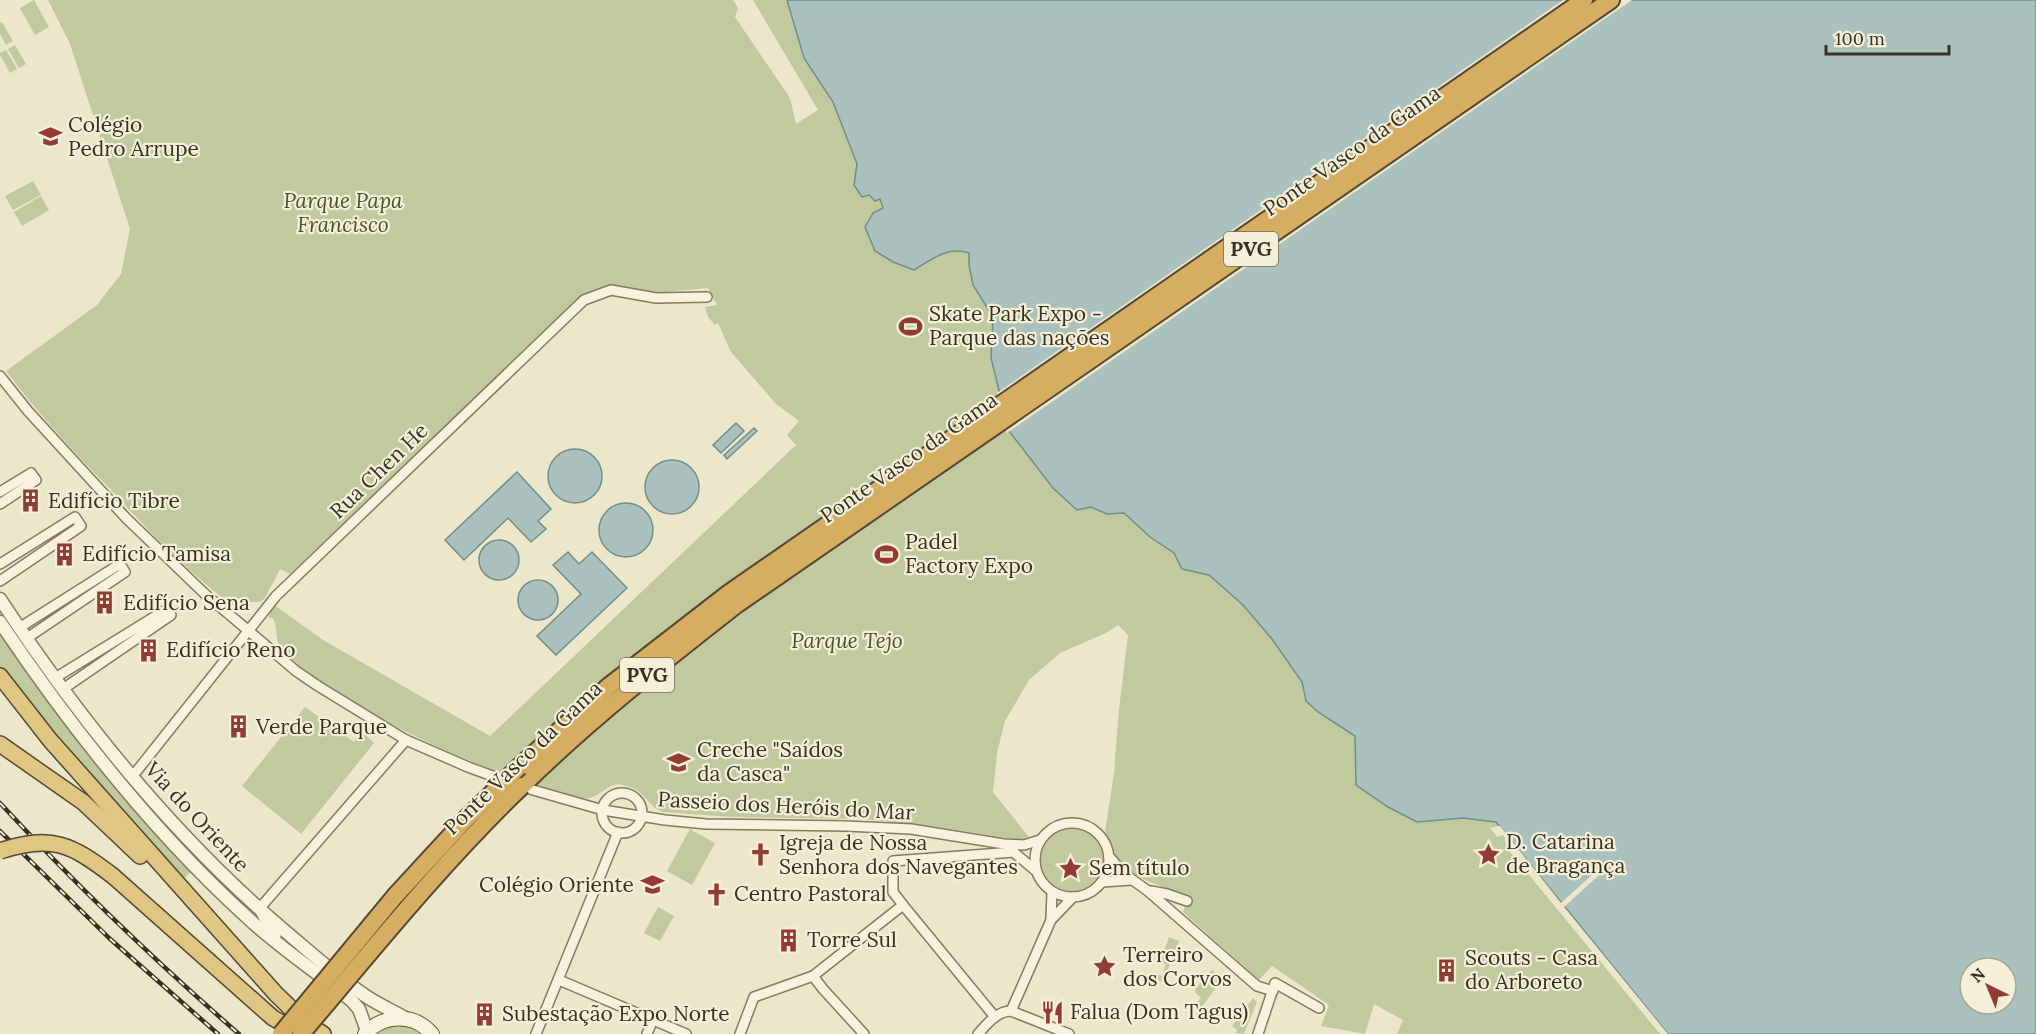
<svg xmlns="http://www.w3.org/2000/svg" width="2036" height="1034" font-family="Lora,serif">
<rect width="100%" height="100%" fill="#ece6ca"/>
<g fill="#c0ca9e">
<polygon points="34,0 49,27 35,35 20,8"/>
<path d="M48,0H733L738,8L735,17L790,98L796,124L818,110L753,0H994L1668,1034L1500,826L1490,828L1497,837L1504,835L1506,847L1660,1034H1397L1403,1020L1374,1004L1365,1034L1321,1026L1329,1005L1272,966L1259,980L1183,912L1189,896C1173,890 1133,878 1122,866C1114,857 1113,842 1105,832L1114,773L1119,709L1128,635L1118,625L1106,633L1060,653L1029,680L1005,721L997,753L993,792L1029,837L1019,840L944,828L864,819L732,817L662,812C645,804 646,789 622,785C607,781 598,802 581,798C497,775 417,743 343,696C322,682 299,668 281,650C275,640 278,629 273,618H269L270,611L273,604L323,640L490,736L796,445L787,435L799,421L776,404L731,352L718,323L715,325L708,317L705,307L717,305L708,288L653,293L621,288L592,293L577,300L290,574L280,569L265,598L260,602H247L232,605C187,572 147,529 109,488C73,451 37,412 6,371L97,305L121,274L130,229L70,44Z"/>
<polygon points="2,22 13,41 6,45 0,34 0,23"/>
<polygon points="15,45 26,64 19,68 8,49"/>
<polygon points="6,50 17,69 10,73 0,55 0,53"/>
<polygon points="33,181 41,195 13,210 5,196"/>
<polygon points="41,196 49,210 22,226 14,212"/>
<path d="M0,630C55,716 126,792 192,871L183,879L76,759L0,667Z"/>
<polygon points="305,707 354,742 361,730 374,743 301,834 242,786"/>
<circle cx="1072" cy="860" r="31"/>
<polygon points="690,829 715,843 692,885 667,871"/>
<polygon points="658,907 674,916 660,941 644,933"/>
<polygon points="1169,937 1179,941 1163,982 1153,978 1155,974 1162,976 1166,964 1160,963"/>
<polygon points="1212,970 1222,979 1199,1011 1194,1005 1201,998 1195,992 1195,989"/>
<polygon points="1253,998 1257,1002 1244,1034 1236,1033 1237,1030 1232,1026"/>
<path d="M392,1025C404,1025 413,1027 422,1034H374L381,1029Z"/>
</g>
<g fill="#aac1bd" stroke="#718f8b" stroke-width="1.5" fill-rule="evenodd">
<path d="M787,0H2036V1034H1668L1496,822L1463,818L1417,822L1388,807L1356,785L1355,736L1318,712L1306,701L1302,682L1272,639L1243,605L1209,575L1182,569L1174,553L1150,537L1124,513L1107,514L1091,507L1077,510L1053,488L1009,431L991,358L993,317L973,285L969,265V253C948,246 932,259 914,270L893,262L875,251L865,227L873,213L883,208L880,199L875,201L869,195L862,197L854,185L857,164L833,102L804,58ZM1970,968H2006V1004H1970Z"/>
<polygon points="736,423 744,431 721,453 713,445"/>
<polygon points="754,428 757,431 727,459 724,455"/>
<circle cx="575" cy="476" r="27"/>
<circle cx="672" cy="487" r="27"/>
<polygon points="517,472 551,509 538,521 546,529 531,542 508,518 464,560 445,540"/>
<circle cx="626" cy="530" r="27"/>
<circle cx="499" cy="560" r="20"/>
<polygon points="568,552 579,564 592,552 627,588 556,655 537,636 581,594 553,565"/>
<circle cx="538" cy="600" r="20"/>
</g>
<g fill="#ece6ca">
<polygon points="1563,0 1632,0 1007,433 997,393"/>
<polygon points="1496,826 1500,826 1561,903 1605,863 1608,867 1564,907 1668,1034 1664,1034"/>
</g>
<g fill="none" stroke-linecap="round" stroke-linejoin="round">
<defs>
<g id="minor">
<polyline points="0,376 28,411 126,518 205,594 296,671 318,686 406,740 468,767 506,781"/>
<polyline points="0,492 31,473 36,480 0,504"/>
<polyline points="0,564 75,517 81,526 0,581"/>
<polyline points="19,628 120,564 125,572 27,638"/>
<polyline points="55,678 167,609 171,615 63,689"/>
<polyline points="132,777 276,596 584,300 611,290 656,298 707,297"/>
<polyline points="519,786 603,810 665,820 706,824 845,826 911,829 1004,844 1024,845 1040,840"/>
<circle cx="622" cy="813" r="20"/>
<circle cx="1072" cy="860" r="37"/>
<polyline points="1010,849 1036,871"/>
<polyline points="1109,856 1123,873 1148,891 1257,986 1273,991"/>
<polyline points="1102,882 1132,880"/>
<polyline points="1151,891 1167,894 1187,901"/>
<polyline points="903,905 995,1017"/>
<polyline points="1051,919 1052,892"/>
<polyline points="276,936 269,928 259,909 406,740"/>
<polyline points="813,976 823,989 864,1034"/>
<polyline points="559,980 686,1034"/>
<polyline points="1011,1011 1051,920 1073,897"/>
<polyline points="536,1034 618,832"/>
<polyline points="647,1034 653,1019"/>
<polyline points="740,1034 754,997 813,976 903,905 893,892 893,861 1014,852"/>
<path d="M978,1034C987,1024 997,1011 1011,1011L1069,1034"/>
<polyline points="1258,1034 1275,983 1319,1008"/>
</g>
<g id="tertiary">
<path d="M0,599C81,722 174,837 286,932C310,952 334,974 360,992C374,1003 392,1010 407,1019"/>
<path d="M0,622C72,729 153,832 249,919C281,949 319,973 352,1001L359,1009L367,1031"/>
</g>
<path id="secondary" d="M365,1034C383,1014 414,1013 432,1034"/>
<g id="trunk">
<polyline points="0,676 50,740 276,994 307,1024 323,1034"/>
<polyline points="0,744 83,802 140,856"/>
<polyline points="113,876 273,1018 298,1032"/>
</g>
<g id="motorway">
<polyline points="519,767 609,686 729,593 1584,0"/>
<path d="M522,786C589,720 662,663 736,605L1611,0"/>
</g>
</defs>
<use href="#minor" stroke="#88795f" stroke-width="12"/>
<use href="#tertiary" stroke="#88795f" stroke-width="15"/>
<use href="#secondary" stroke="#6a5a42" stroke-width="16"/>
<use href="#trunk" stroke="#564733" stroke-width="18"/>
<use href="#motorway" stroke="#564733" stroke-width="20"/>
<use href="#minor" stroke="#f7f2dd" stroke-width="9"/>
<use href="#tertiary" stroke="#f7f2dd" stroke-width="12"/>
<use href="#secondary" stroke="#f7f2dd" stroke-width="14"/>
<use href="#trunk" stroke="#e0c683" stroke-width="15"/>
<use href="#motorway" stroke="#d5ae61" stroke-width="16"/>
<defs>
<g id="rail">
<path d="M0,803C76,885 155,961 239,1034"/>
<polyline points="0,831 109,938 218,1034"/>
</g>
</defs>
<use href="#rail" stroke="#393022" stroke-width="4.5"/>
<use href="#rail" stroke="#f4efd9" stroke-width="2" stroke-dasharray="7" stroke-linecap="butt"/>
<defs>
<path id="trunk-bridge" d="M0,851C52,834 71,844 113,876"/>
<g id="motorway-bridge">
<polyline points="281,1034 395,896 466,819 519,767"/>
<path d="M301,1034C373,949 442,863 522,786"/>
</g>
</defs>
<use href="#trunk-bridge" stroke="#564733" stroke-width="18" stroke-linecap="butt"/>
<use href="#motorway-bridge" stroke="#564733" stroke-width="20" stroke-linecap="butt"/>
<use href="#trunk-bridge" stroke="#e0c683" stroke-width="15"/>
<use href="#motorway-bridge" stroke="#d5ae61" stroke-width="16"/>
</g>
<defs>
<symbol id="school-bare" viewBox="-9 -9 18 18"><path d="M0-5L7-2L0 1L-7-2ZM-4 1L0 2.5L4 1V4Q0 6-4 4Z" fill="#933c33" stroke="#f4efd9" stroke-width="2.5" paint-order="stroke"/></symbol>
<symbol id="stadium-bare" viewBox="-9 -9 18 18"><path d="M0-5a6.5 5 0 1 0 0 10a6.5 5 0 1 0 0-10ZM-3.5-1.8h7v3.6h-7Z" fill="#933c33" stroke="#f4efd9" stroke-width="2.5" paint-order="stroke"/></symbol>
<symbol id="building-bare" viewBox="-9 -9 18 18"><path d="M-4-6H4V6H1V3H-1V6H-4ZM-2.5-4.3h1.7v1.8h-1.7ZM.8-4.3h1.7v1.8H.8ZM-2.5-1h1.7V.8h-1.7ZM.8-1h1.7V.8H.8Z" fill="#933c33" stroke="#f4efd9" stroke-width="2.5" paint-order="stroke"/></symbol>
<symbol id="sight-bare" viewBox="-9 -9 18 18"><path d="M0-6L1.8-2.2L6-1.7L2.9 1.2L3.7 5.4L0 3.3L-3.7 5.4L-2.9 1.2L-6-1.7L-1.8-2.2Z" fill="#933c33" stroke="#f4efd9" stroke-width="2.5" paint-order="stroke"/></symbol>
<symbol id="church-bare" viewBox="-9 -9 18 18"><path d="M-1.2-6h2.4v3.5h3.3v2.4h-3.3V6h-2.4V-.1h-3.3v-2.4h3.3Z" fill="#933c33" stroke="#f4efd9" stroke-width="2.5" paint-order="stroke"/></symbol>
<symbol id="restaurant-bare" viewBox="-9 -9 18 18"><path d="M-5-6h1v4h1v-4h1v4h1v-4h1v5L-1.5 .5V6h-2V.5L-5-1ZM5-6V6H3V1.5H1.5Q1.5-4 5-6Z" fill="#933c33" stroke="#f4efd9" stroke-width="2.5" paint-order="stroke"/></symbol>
</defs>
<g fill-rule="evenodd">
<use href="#school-bare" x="34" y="120" width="33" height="33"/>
<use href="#stadium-bare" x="894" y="310" width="33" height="33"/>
<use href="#building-bare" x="14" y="484" width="33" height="33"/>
<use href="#building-bare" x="48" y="538" width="33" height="33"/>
<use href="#stadium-bare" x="870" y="538" width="33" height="33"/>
<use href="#building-bare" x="88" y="586" width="33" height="33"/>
<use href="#building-bare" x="132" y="634" width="33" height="33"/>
<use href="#building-bare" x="222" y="710" width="33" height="33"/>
<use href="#school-bare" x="662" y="746" width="33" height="33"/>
<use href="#sight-bare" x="1472" y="838" width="33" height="33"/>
<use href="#church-bare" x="744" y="838" width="33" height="33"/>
<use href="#sight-bare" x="1054" y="852" width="33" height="33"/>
<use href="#school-bare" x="636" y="868" width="33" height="33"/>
<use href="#church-bare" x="700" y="878" width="33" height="33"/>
<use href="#building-bare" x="772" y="924" width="33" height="33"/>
<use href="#sight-bare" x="1088" y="950" width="33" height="33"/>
<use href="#building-bare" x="1430" y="954" width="33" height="33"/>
<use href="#restaurant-bare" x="1036" y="996" width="33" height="33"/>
<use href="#building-bare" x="468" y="998" width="33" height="33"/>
</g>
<g text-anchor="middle" stroke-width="4.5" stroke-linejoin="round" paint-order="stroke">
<g fill="#f4efd9" stroke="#716959" stroke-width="1.5">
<rect x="1224" y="232" width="54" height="34" rx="4.5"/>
<rect x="620" y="658" width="54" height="34" rx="4.5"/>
</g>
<g font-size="20" font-weight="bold" fill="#393022">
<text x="1251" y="256">PVG</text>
<text x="647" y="682">PVG</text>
</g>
<g font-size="21" fill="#393022" stroke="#f4efd9" text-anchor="start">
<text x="68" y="132">Colégio<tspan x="68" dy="24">Pedro Arrupe</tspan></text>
<text x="929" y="321">Skate Park Expo -<tspan x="929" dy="24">Parque das nações</tspan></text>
<text x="48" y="508">Edifício Tibre</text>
<text x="905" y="549">Padel<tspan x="905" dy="24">Factory Expo</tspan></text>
<text x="82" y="561">Edifício Tamisa</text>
<text x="123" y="610">Edifício Sena</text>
<text x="166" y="657">Edifício Reno</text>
<text x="256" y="734">Verde Parque</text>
<text x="697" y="757">Creche "Saídos<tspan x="697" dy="24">da Casca"</tspan></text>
<text x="1506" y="849">D. Catarina<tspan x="1506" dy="24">de Bragança</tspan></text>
<text x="779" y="850">Igreja de Nossa<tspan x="779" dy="24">Senhora dos Navegantes</tspan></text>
<text x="1089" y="875">Sem título</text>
<text x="634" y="892" text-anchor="end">Colégio Oriente</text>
<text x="734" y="901">Centro Pastoral</text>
<text x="807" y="947">Torre Sul</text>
<text x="1123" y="962">Terreiro<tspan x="1123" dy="24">dos Corvos</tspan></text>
<text x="1465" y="965">Scouts - Casa<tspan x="1465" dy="24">do Arboreto</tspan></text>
<text x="1070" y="1019">Falua (Dom Tagus)</text>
<text x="502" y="1021">Subestação Expo Norte</text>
</g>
<g font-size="21" fill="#393022" stroke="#f4efd9">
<text transform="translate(1352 151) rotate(-35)" y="7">Ponte Vasco da Gama</text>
<text transform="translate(909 458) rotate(-35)" y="7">Ponte Vasco da Gama</text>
<text transform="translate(379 471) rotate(-44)" y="7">Rua Chen He</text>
<text transform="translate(523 758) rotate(-44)" y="7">Ponte Vasco da Gama</text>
<text transform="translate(786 806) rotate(3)" y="7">Passeio dos Heróis do Mar</text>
<text transform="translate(197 817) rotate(47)" y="7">Via do Oriente</text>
</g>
<g font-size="21" font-style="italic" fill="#455529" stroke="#f4efd9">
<text x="343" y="208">Parque Papa<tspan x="343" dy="24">Francisco</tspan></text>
<text x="847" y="648">Parque Tejo</text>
</g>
</g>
<g transform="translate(1988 986) rotate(317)"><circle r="28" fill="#f4efd9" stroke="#a9a390" stroke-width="1.5"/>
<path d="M0-4.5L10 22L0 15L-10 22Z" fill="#933c33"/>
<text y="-9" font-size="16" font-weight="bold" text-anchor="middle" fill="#393022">N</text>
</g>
<path d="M1826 45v9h123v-9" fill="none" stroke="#393022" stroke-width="3"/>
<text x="1835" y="45" font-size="18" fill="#393022" stroke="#f4efd9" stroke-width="4.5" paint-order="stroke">100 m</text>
</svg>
